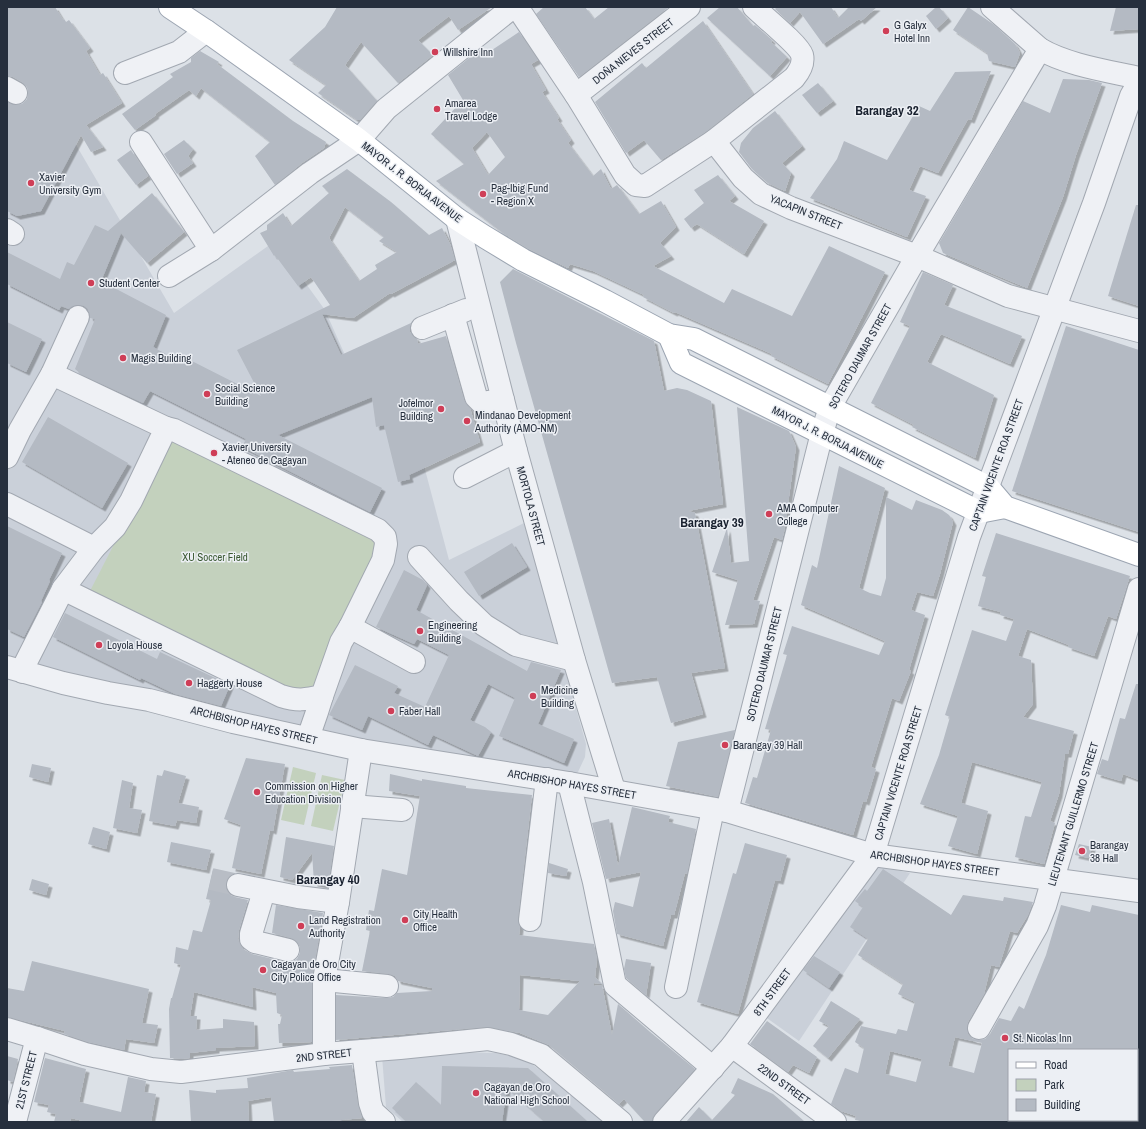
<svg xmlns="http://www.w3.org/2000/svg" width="1146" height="1129" font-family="'Archivo Narrow',sans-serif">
<defs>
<filter id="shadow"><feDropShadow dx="3.5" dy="3.5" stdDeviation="0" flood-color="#0004"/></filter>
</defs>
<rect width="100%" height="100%" fill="#dce1e7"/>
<g fill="#cad0d9">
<polygon points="7,93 59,123 75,143 174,313 275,241 325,310 357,382 398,368 449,560 524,523 586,744 585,757 578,772 571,777 219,714 7,657"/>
<polygon points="873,865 910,873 799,1041 764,1016"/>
<polygon points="449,1052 496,1053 525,1059 552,1079 603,1122 403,1122 386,1107 382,1056"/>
</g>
<g fill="#c3d1bd">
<polygon points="185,439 380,535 380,545 310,694 298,699 90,591 162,451 171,442"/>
<polygon points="293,767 316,773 304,825 281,820"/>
<polygon points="322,775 345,780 333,831 311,826"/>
</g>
<g fill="#b4bac3" fill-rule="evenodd" filter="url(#shadow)">
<polygon points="7,7 55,7 63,20 64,19 66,22 69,20 90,48 86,51 100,75 103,73 122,103 86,125 103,147 91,152 81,135 41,211 17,216 7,211 7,102 16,105 22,104 27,99 28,92 27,87 22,82 13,77 7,76"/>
<polygon points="337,7 492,7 458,30 449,16 418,40 433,55 398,83 361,42 345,65 377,101 360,120 357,120 318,93 326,85 289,60 325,27"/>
<polygon points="544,7 585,7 594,19 609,7 669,7 579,77 536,14"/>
<polygon points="720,7 737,7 753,26 755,25 772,40 771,42 787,57 770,76 707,18"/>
<polygon points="777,7 831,7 838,18 848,8 847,7 877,7 861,21 859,19 823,44 800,12 790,23 775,9"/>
<polygon points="936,7 939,7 948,18 936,29 926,16"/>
<polygon points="968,7 993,24 1015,44 1020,53 1015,67 989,61 987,53 953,30"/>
<polygon points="1116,7 1139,7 1139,29 1110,31"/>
<polygon points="703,21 753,94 707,131 661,160 644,140 626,153 595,102 642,63 646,68"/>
<path d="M519,32L538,60L531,64L546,90L542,92L559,118L557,119L571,140L568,143L593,176L601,169L611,189L617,185L639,214L661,201L676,227L660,243L671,256L653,266L724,303L732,289L792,316L829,246L885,272L828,384L771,356L772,354L675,312L674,313L643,297L644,295L593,271L570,264L568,268L529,249L503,233L436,181L464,164L431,134L460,103L459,102L463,100L448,75L479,50L483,56ZM487,132L505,157L488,175L472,148Z"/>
<polygon points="200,51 219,62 217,64 293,121 326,142 324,148 302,163 275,185 255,156 270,142 201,88 196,96 189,90 155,114 156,115 135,130 122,114 173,77 170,74 191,62 191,58"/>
<polygon points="991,71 971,120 968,119 938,173 920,166 909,190 926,196 907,237 810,198 837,159 844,141 887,160 919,106 930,111 955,72"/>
<polygon points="1063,79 1089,80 1102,83 1076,155 1063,197 1027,288 943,253 939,243 1023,101 1050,113"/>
<polygon points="818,83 833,101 817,113 802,95"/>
<polygon points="775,111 802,146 782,163 791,173 785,191 768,183 752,169 739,152 741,143 753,128"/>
<polygon points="184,140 193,149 188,156 193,163 177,174 164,154"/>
<polygon points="131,150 148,176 136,185 117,160"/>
<path d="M347,169L391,202L429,235L442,228L450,244L455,260L391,294L390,293L353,318L322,314L341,355L411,323L410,327V332L417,339L418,344L446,336L464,400L470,408L480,442L409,475L410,479L398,482L384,425L376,427L372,397L278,435L382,488L370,512L242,447L246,439L150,391L143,403L82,375L75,369L95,319L90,318L88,309L84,306L77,305L71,307L69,309L61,306L59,310L7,284V252L60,279L67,262L74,265L95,225L108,231L152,193L184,232L147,263L121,233L101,281L166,315L153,347L175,359L178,354L261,396L237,350L330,305L311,277L298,286L275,255L274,256L260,233L267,230V225L283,213L291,226L329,193L322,186ZM345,207L384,237L379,241L397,252L375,265L377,269L359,281L329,238Z"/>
<polygon points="718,175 735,196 729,201 764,221 744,254 697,224 691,228 684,219 704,203 694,190"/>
<polygon points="1136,205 1139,205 1139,306 1108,296"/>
<polygon points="513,269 654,341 664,391 677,388 687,390 711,401 723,504 688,511 695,513 725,668 691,673 703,714 671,723 657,677 612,683 516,343 500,282"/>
<polygon points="923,272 953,285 944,305 1022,336 1010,364 941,334 927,362 994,395 975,458 912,427 914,425 871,403 910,326 900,322"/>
<polygon points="7,322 42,339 26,372 7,363"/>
<polygon points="1066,326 1139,350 1139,532 1012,491"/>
<polygon points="737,407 789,431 796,447 784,532 782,540 774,537 753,600 760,601 754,624 725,625 738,580 712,572 727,528 731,563 749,561"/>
<polygon points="48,417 128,463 102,508 22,462"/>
<polygon points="839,466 885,488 859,588 870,593 881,596 886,578 886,497 912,510 916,500 942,510 949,515 953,522 940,574 933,596 917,592 911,610 925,615 909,670 911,671 899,701 892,698 871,767 876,769 866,802 863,801 853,835 745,803 753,777 757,778 771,730 765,729 787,655 783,654 792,626 879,655 885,641 801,605 812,565 817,568"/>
<polygon points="7,526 62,553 49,580 50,581 41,601 42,602 24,637 7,629"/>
<polygon points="996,533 1130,576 1116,619 1108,616 1094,656 1068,647 1069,645 1027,629 1018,656 1031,660 1033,704 1023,717 1074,731 1068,754 1065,754 1059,794 1050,821 1055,823 1044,864 1015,857 1025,816 1031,817 1042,782 972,762 961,803 988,811 977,854 948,846 958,816 920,804 939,755 950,717 945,715 972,630 1006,641 1014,619 1000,615 1001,612 978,606 986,577 982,576"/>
<polygon points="512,543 527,567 479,596 464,572"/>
<polygon points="404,570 423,580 427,585 416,610 527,671 531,662 561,670 538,724 574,739 564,763 499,736 515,698 488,684 470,720 485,727 491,732 478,756 433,735 428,745 368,716 362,730 329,715 355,665 398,686 394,693 425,707 449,655 417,639 414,644 376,627"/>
<polygon points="65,613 157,659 160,652 230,685 221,706 175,694 141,678 140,680 53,637"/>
<polygon points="1136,684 1139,684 1139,780 1123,774 1121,781 1097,774 1102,759 1108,761 1120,718 1125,719"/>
<polygon points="735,730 718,797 666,786 678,742"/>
<polygon points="246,758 285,764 273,831 270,830 261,874 232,868 241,825 224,819"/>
<polygon points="32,764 51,768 48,782 29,777"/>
<polygon points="164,770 186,776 178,803 199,807 196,823 177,820 175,826 149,821 157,775 162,776"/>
<path d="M390,774L422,781V779L466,786V788L532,795L518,918L520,927L519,935L594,944L597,959L595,977L602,984L594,983V986L602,985L612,1035L618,1004L650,1032L695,1069L655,1114L652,1122H645L624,1099L619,1104L549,1045L520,1033L487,1027L336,1040V995L386,998L393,997L397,993L432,991V988L398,981L395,976L389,974L362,971L370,931L366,930L369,910L374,911L382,869L407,875L420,796L389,791ZM520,975L580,981L548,1015L519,1010Z"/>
<polygon points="122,780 133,783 129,808 142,810 137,833 113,828"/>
<polygon points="632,807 670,816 668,822 696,829 687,874 685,873 674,915 671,915 663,946 617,934 613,911 615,902 633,907 641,872 606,879 592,823 609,819 618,866"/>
<polygon points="93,827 110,832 106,849 88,844"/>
<polygon points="286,837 334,846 328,886 314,883 312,853 292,880 280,877"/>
<polygon points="171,842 211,850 206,870 167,862"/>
<polygon points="745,843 787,855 780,881 775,880 738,1014 697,1002 733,873 736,874"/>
<polygon points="1079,844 1092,847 1089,858 1075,855"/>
<polygon points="549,863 568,869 566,876 548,873"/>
<polygon points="213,869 233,874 228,877 226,882 226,889 230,895 235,897 248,900 239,930 238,939 240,944 243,949 252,954 285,962 291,962 297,959 300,953 300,947 296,941 291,938 272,933 276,905 323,913 312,979 312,1042 279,1043 278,1024 280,1024 282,1015 277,1013 276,993 252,987 253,1007 194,992 190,1016 197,1016 196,1030 223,1028 223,1019 254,1022 255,1046 216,1048 216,1050 190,1053 190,1058 181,1059 170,1058 169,1009 171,998 172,998 181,965 174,963 176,947 188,950 193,930 202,932 211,900 206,899"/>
<path d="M883,869L951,915L963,895L1003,901L1004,897L1033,902L1028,915L1017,933L1010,931L999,967L991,965L984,994L968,1022L967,1028L968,1034L973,1039L979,1040L985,1039L990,1034L999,1018L1011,1021L1019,1006L1024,1009L1046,955L1061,905L1090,912L1092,905L1139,915V1050H1009V1122H866L855,1120L856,1116L841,1111L831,1104L845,1068L858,1073L864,1048L855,1042L861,1026L896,1034L898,1029L907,1031L915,1002L898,994L903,984L858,955L868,939L850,927L863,907L855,901L865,889L867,891ZM955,1037L982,1043L974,1073L948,1066ZM890,1051L922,1059L916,1082L885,1074Z"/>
<polygon points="32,879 49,884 46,895 29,890"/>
<polygon points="814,956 840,972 829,988 803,970"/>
<polygon points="626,959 651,963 646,995 626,978 624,969"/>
<polygon points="32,961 149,989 142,1023 158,1025 154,1043 126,1039 124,1050 88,1042 64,1034 65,1031 7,1017 7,988 24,991"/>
<polygon points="831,1001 860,1019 828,1058 813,1046 829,1026 819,1021"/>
<polygon points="767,1021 817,1057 809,1073 793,1065 788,1072 750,1044"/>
<polygon points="7,1056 18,1059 13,1082 7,1080"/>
<polygon points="45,1058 86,1069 79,1102 121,1112 128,1077 146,1081 144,1092 156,1094 151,1122 87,1122 71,1118 70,1122 54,1122 56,1114 47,1112 49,1105 34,1102"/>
<polygon points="352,1065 358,1105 362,1118 321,1122 274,1122 271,1097 248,1101 249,1122 191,1122 189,1090 216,1093 216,1090 248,1088 247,1078 293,1070 294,1072 330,1069 329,1067"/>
<polygon points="442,1066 528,1068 588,1122 545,1122 507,1088 502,1122 407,1122 392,1108 416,1082 441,1105"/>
<polygon points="738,1078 773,1094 805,1122 686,1122 699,1107 712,1120 735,1095 731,1093"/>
</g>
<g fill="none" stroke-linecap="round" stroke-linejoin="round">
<polyline stroke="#b8bdc5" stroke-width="22" stroke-dasharray="22 11" stroke-linecap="butt" points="211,879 238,885"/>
<defs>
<g id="minor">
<path d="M517,7L576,95L625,175L636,185L645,186L714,141L794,78C799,72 804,63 802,55C799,45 763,16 754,7"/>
<path d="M992,7L1040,49C1067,65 1108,71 1139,78"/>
<polyline points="125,73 179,52 206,31"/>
<polyline points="7,88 16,93"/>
<polyline points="576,95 689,7"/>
<polyline points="714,141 743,178 761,194 791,208 917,256 1008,296 1139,331"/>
<polyline points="141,142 211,250"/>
<polyline points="457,219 516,451 574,660 614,790"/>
<polyline points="7,230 13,234"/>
<polyline points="169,276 211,250 310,173 359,140 386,109 513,7"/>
<polyline points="453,315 476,397 482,403 503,400"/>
<polyline points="422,328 466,310"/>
<polyline points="52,374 78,317"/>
<polyline points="7,457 20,430 52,374 166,428 131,501 115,527 94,548 7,504"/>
<polyline points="465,477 516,451"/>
<path d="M94,548L63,589L281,696C297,701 305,700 322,696L341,642L350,627L383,560L386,544L385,537L378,530L174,430L166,428"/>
<polyline points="419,557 459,601 484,625 516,645 574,660"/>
<polyline points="350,627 414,662"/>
<polyline points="7,667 63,683 108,693 149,700 233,722 361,750 569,783 727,811 873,855 1139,891"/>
<polyline points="23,672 26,662 63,589"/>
<polyline points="308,738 317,712 322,696"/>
<polyline points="569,783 594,882 615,985 713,1068"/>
<polyline points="352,806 402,810"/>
<polyline points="727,811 822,433 830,407 917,256 1040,49"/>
<polyline points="238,885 298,897 338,902"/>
<polyline points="264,891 251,934 251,939 255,942 288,950"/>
<polyline points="530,920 547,779"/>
<polyline points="324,980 387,986"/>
<polyline points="676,987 713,809"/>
<polyline points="979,1028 1037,926 1045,906 1139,589"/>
<polyline points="7,1029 37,1038 85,1054 151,1069 181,1072 324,1054 400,1048 488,1039 511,1044 541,1055 621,1122"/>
<polyline points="732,1046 835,1122"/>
<polyline points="363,1051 370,1103 373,1112 384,1122"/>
<polyline points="324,1054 324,980 338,902 361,750"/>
<polyline points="15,1122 37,1038"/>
<polyline points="664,1122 732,1046 873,855 969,537 1094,203 1131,96 1139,82"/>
</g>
<g id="major">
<polyline points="170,7 209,33 359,140 457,219 485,237 523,260 605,301 669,335 694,339 988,487 1005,507 1139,555"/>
<polyline points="669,335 681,363 979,512 1005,507"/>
</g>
</defs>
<use href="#minor" stroke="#a2a8b1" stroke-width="24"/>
<use href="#major" stroke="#9ca5b2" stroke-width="24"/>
<use href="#minor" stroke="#eff1f5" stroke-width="22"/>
<use href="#major" stroke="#fff" stroke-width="22"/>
</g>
<g fill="#cf3e57" stroke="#eceff4" stroke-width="1.5">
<circle cx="886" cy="31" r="4"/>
<circle cx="435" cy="52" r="4"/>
<circle cx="437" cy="109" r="4"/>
<circle cx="31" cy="183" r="4"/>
<circle cx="483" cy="194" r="4"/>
<circle cx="91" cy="283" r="4"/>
<circle cx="123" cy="358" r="4"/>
<circle cx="207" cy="394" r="4"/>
<circle cx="441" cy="409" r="4"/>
<circle cx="467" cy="421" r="4"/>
<circle cx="214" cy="453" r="4"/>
<circle cx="769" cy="514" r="4"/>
<circle cx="420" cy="631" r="4"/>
<circle cx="99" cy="645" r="4"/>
<circle cx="189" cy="683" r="4"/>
<circle cx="533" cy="696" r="4"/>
<circle cx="391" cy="711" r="4"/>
<circle cx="725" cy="745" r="4"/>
<circle cx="257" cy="792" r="4"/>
<circle cx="1082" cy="851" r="4"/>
<circle cx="405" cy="920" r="4"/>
<circle cx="301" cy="926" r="4"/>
<circle cx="263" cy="970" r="4"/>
<circle cx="1005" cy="1038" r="4"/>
<circle cx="476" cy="1093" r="4"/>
</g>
<g text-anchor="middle" stroke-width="3" stroke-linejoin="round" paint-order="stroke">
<g font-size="11" fill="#262f3d" stroke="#eceff4" text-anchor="start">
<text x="894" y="29">G Galyx<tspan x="894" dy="13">Hotel Inn</tspan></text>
<text x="443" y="56">Willshire Inn</text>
<text x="445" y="107">Amarea<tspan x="445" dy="13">Travel Lodge</tspan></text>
<text x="39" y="181">Xavier<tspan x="39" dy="13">University Gym</tspan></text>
<text x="491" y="192">Pag-Ibig Fund<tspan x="491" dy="13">- Region X</tspan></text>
<text x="99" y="287">Student Center</text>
<text x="131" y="362">Magis Building</text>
<text x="215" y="392">Social Science<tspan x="215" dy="13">Building</tspan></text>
<text x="433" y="407" text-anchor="end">Jofelmor<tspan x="433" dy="13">Building</tspan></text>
<text x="475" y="419">Mindanao Development<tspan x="475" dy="13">Authority (AMO-NM)</tspan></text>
<text x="222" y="451">Xavier University<tspan x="222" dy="13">- Ateneo de Cagayan</tspan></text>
<text x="777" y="512">AMA Computer<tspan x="777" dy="13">College</tspan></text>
<text x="428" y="629">Engineering<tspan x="428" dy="13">Building</tspan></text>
<text x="107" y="649">Loyola House</text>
<text x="197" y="687">Haggerty House</text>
<text x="541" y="694">Medicine<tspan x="541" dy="13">Building</tspan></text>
<text x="399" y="715">Faber Hall</text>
<text x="733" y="749">Barangay 39 Hall</text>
<text x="265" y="790">Commission on Higher<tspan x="265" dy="13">Education Division</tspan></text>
<text x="1090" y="849">Barangay<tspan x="1090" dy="13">38 Hall</tspan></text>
<text x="413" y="918">City Health<tspan x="413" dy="13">Office</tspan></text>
<text x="309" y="924">Land Registration<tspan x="309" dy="13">Authority</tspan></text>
<text x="271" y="968">Cagayan de Oro City<tspan x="271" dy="13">City Police Office</tspan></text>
<text x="1013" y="1042">St. Nicolas Inn</text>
<text x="484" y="1091">Cagayan de Oro<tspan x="484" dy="13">National High School</tspan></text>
</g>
<g font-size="11" fill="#262f3d" stroke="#eceff4">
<text transform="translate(633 51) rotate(-38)" y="4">DOÑA NIEVES STREET</text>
<text transform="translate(412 182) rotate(38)" y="4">MAYOR J. R. BORJA AVENUE</text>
<text transform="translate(806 212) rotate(22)" y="4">YACAPIN STREET</text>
<text transform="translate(860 356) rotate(-61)" y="4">SOTERO DAUMAR STREET</text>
<text transform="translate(828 437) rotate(27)" y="4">MAYOR J. R. BORJA AVENUE</text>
<text transform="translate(996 465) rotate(-70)" y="4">CAPTAIN VICENTE ROA STREET</text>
<text transform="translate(531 506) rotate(75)" y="4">MORTOLA STREET</text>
<text transform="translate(764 664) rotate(-76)" y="4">SOTERO DAUMAR STREET</text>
<text transform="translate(254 725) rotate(14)" y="4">ARCHBISHOP HAYES STREET</text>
<text transform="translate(898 773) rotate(-73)" y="4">CAPTAIN VICENTE ROA STREET</text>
<text transform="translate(572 784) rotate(10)" y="4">ARCHBISHOP HAYES STREET</text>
<text transform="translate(1073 814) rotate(-73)" y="4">LIEUTENANT GUILLERMO STREET</text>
<text transform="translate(935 863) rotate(8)" y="4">ARCHBISHOP HAYES STREET</text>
<text transform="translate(772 992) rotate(-54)" y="4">8TH STREET</text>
<text transform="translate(324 1055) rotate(-6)" y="4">2ND STREET</text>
<text transform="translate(26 1080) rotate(-76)" y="4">21ST STREET</text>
<text transform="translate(784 1084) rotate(36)" y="4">22ND STREET</text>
</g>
<g font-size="11" fill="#3b5933" stroke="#eceff4">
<text x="215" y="561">XU Soccer Field</text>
</g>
<g font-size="13" font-weight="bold" fill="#18202e" stroke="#eceff4">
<text x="887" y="115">Barangay 32</text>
<text x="712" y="527">Barangay 39</text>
<text x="328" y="884">Barangay 40</text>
</g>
</g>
<rect width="1146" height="1129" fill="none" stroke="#262f3d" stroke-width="16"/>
<rect x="1008" y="1049" width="130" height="72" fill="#eceff4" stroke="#9da2ab"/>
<rect x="1016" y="1062" width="20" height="6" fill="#ffffff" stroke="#9da2ab"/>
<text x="1044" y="1069" font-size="12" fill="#262f3d">Road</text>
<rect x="1016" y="1079" width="20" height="12" fill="#c3d1bd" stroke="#9da2ab"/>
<text x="1044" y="1089" font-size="12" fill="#262f3d">Park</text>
<rect x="1016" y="1099" width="20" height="12" fill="#b4bac3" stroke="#9da2ab"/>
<text x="1044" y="1109" font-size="12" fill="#262f3d">Building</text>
</svg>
